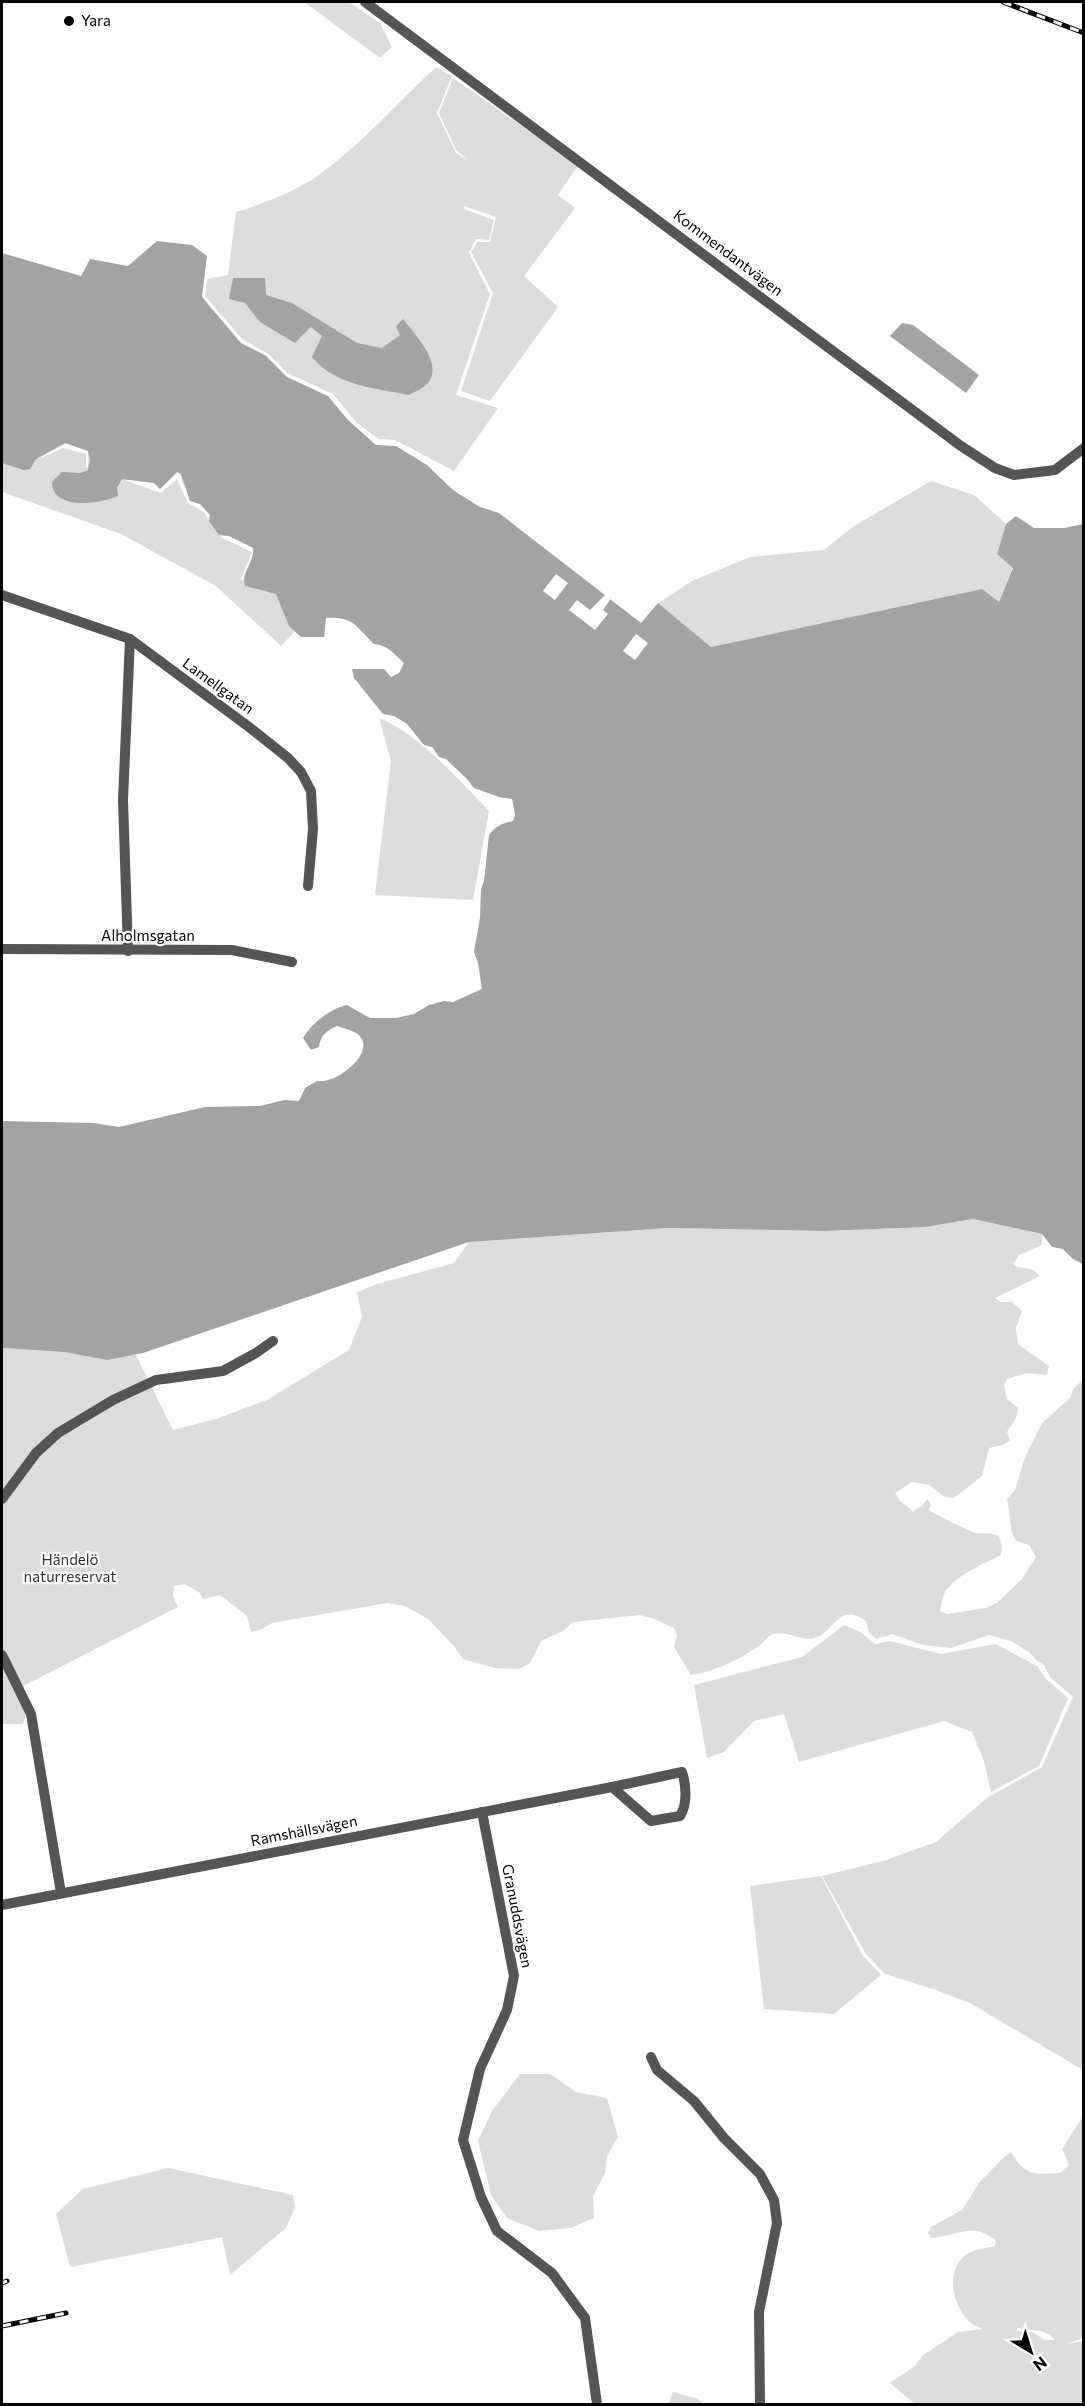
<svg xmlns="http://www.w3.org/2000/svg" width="1085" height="2406" font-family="Commissioner,sans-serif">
<rect width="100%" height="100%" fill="#fff"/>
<g fill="#dcdcdc" fill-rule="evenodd">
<polygon points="304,2 349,2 380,23 392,47 380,58"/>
<path d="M436,67L452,76L437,113L456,153L469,161L456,150L439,113L453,78L578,165L558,195L575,208L524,276L558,307L490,401L461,391L493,293L471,252L477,242H490L496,217L464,206V209L494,220L489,240L476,239L469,253L490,294L456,395L498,408L454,471L395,440L379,439L357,423L333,394L287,373L270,355L242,339L205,296L207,279L228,275L236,212C265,203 295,192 320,174C363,143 397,103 436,67Z"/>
<path d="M2,372L138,423L354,623L342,617L326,618L324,637H301L295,631L281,646L216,586L121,534L2,492ZM66,443L88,451V468L86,467V454L63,448L36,460ZM178,472L181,474L182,482L187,490L190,501L200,504L210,515L209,520L204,512L188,503L177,479L161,493L122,479L154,483L160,489ZM220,535L229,536L253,547C255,560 245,569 243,581L241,579L252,552L222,538Z"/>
<polygon points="931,481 974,495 1006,524 997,554 1013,567 999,602 982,589 711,647 658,603 692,581 750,557 824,550 854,526"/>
<path d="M379,718C419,734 459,780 489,811L473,900L375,895L391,761Z"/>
<path d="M973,1219L1042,1234V1245L1019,1255L1013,1264L1016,1267L1032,1269L1040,1276L995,1298L1001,1302H1012L1022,1311L1016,1328L1018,1344L1049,1366L1047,1375L1026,1373L1007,1379L1004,1385L1007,1399L1018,1408L1016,1418L1007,1432L1010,1440L1003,1445L989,1448L982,1476L954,1498L945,1497L929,1485L912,1482L895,1493L900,1501L913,1511L922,1506L927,1499L931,1504L929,1510C932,1513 973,1533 976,1533C986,1534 989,1532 999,1536L1002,1546L1001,1555C984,1563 955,1576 945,1592C942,1598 941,1605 940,1611L947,1614L986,1608L997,1603L1022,1579L1036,1557L1029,1545L1016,1541L1012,1533L1007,1499L1015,1490L1025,1457L1042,1423L1070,1398L1074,1388L1083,1380V2070L970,2003L933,1989L885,1974L866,1954L822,1876L883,1861L936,1842L987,1798L1042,1767L1073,1697L1050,1677L1044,1665L1037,1661L1029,1652L1011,1641L989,1635L951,1648L923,1645L892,1634L877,1639L869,1633L866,1621C839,1601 833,1633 815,1638C802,1642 788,1630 773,1634C768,1636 764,1642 759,1646C738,1660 716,1671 691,1675L674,1647L677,1635L674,1628L652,1618L639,1615L573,1622L563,1631L541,1641L530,1663L519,1669L494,1668L463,1659L453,1645L428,1619L405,1606L387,1603L272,1623L262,1629L251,1632L247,1616L220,1595L203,1599L200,1593L185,1584L174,1586L173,1596L178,1607L19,1688L26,1714L23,1724H2V1348L64,1352L107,1360L135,1353L173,1430L216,1419L267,1400L349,1350L362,1317L357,1292L377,1284L454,1263L469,1242L669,1228L824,1231L926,1227Z"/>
<polygon points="844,1625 862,1633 875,1644 890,1641 941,1654 995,1644 1037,1666 1045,1678 1068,1698 1039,1766 991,1792 984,1761 972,1732 944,1721 799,1762 784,1714 754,1721 724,1752 707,1758 694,1685 802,1657"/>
<polygon points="821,1876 863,1956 881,1975 834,2014 764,2009 750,1886"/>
<polygon points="520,2074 550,2074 576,2092 607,2098 618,2137 607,2156 605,2173 593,2196 594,2218 571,2228 539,2231 507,2218 491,2195 478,2141 492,2111"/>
<path d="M1083,2116V2338L1067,2344L1083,2341V2404H915L890,2383L915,2366L922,2356L958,2332L983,2329C980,2327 974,2326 971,2323C953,2308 945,2273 964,2256C972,2249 985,2249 995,2246L996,2241C974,2221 957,2236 931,2238L928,2233L931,2227L962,2210L979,2183L1000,2161L1011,2152C1024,2175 1034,2175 1060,2173L1069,2165L1062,2149ZM1017,2328C1031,2331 1045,2328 1055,2340H1045L1032,2332L1016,2331Z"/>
<polygon points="168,2168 293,2195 295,2207 286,2228 230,2275 222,2237 70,2267 56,2214 83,2189"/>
<polygon points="673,2392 698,2399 704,2404 668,2404"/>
</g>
<g fill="#a3a3a3">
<path d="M157,241L192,245L207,256L202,297L241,343L265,355L287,377L328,396L348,420L376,445L396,446L427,465L453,490L480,507L499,513L641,623L658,603L711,647L982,589L999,602L1013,568L997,554L1006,524L1016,516L1034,528H1064L1083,524V1264L1073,1259L1063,1249L1052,1247L1042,1234L973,1219L926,1227L824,1231L669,1228L469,1242L143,1353L107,1360L64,1352L2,1348V1121L94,1123L119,1127L205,1107L260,1106L284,1100L299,1101L305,1088L317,1081C337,1085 381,1049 356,1033C351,1030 343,1028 337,1026C327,1030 320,1036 319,1047L311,1050L303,1038C311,1024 331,1008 347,1005L370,1018H396L414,1014L429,1005L444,1001L453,1002L482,989L478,963L474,952L480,918L481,889L484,881L489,835C495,826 503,823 513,821L515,815L512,799L499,797L474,788L467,779L446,759L439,757L432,747L424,745L407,724L394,716L383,714L354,678L352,669H384L391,677L399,673L404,663C394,654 388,645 374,644C356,627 354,616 326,618L324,637H301L289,626L276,594L245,586C241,571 255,562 253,548L229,536L219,535L209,521L210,515L200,504L190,501L181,474L177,472L160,489L154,483L122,479L117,488L118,496C100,504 52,511 52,482L62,472L80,473L88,470L90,460L88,451L65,443L36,459L30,469L24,470L2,463V253L81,276L90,259L128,266Z"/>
<path d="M233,278H265L266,295L292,303L357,343L382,348L400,335L396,326L403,319C415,335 446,365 426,385C422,389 414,392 409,395C375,388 336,386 312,357L322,336L311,327L295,343L260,322L245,303L229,299Z"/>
<polygon points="902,323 913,325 979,375 966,393 890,336"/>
</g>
<g fill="#fff">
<polygon points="556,574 568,583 555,600 543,591"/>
<polygon points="607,593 612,597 603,610 608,614 595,630 569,610 577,600 590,610"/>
<polygon points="636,634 648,643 635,660 623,651"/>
</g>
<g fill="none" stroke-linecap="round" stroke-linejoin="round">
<g stroke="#555" stroke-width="10">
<polyline points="365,2 814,337 961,446 995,468 1014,475 1055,470 1084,448"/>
<polyline points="2,595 130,639 249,727 288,758 301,772 311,791 313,829 308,886"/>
<polyline points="2,949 232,950 292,962"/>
<polyline points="128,951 123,800 130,639"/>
<polyline points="2,1499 36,1453 58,1433 113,1400 156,1380 223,1371 256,1353 273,1341"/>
<polyline points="2,1655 31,1714 61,1893"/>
<polyline points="482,1812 514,1976 507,2010 480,2069 463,2140 481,2197 497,2231 552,2273 585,2318 597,2404"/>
<path d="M2,1905L607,1788L612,1787L682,1772C686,1784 688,1804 680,1816L651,1821L612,1787"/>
<polyline points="651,2057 657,2070 694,2101 724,2138 760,2174 774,2200 777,2223 759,2312 760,2404"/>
</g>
<defs>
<g id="rail">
<polyline points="1003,2 1084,33"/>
<polyline points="2,2283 7,2281"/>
<polyline points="2,2326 66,2313"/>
</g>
</defs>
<use href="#rail" stroke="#000" stroke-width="5"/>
<use href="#rail" stroke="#fff" stroke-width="3" stroke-dasharray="9" stroke-linecap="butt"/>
</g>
<circle fill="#000" stroke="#fff" stroke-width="2" cx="69" cy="21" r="6"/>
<g text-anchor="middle" stroke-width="4.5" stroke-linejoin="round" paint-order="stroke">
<g font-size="15" fill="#000" stroke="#fff" text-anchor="start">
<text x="81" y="26">Yara</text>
</g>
<g font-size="15" fill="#000" stroke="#fff">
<text transform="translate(728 253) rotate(37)" y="5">Kommendantvägen</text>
<text transform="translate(218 686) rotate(36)" y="5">Lamellgatan</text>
<text x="148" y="941">Alholmsgatan</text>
<text transform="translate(304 1831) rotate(-11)" y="5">Ramshällsvägen</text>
<text transform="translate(517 1916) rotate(79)" y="5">Granuddsvägen</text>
</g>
<g font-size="15" fill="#333" stroke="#fff">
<text x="70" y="1565">Händelö<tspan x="70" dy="17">naturreservat</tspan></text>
</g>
</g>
<rect width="1085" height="2406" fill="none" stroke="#000000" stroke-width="6"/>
<g transform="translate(1031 2352) rotate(142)" stroke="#ffffff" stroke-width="4.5" paint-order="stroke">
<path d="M0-4.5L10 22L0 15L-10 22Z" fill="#000000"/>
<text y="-9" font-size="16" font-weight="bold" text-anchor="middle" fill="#000000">N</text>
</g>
</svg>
